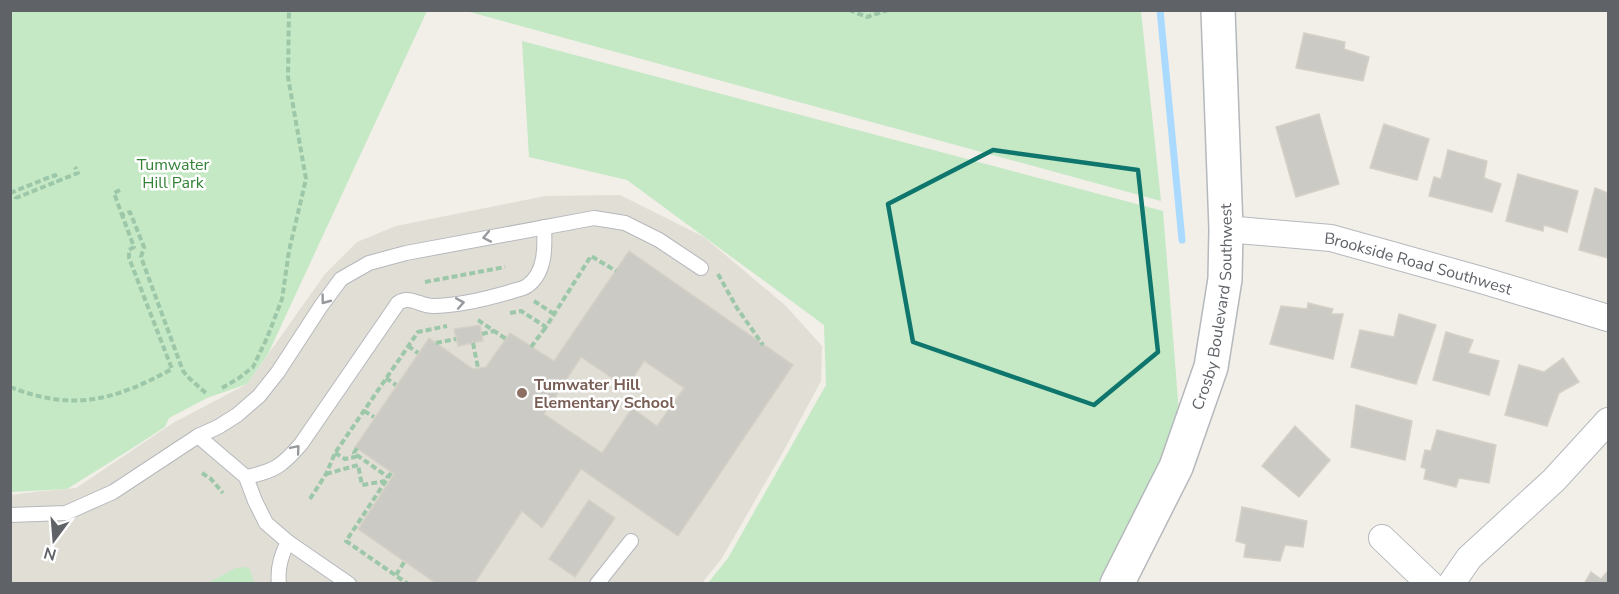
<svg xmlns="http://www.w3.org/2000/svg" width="1619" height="594" font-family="'Nunito Sans',sans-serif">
<rect width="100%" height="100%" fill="#f1efe8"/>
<polygon fill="#e1ded6" points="620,195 704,237 786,306 822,346 821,381 783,452 722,558 702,583 11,584 11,495 34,492 76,488 173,423 247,384 325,274 357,242 396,226 545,196"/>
<g fill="#c5e8c5">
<polygon points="11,10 427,11 268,354 247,384 207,398 169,418 165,427 120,456 67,489 11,492"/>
<polygon points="466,11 1141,11 1161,201"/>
<polygon points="522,41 1163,211 1180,425 1098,583 708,583 728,558 826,385 824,325 627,180 529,157"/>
<polygon points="245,567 250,569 254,583 208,583 236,568"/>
</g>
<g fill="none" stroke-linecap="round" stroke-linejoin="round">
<polyline stroke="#aadaff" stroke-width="7" points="1160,10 1182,240"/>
</g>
<g fill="#cccac5" stroke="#d6d1c6" stroke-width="1.5" fill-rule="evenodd">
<polygon points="1304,33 1345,42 1344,49 1369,57 1363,81 1296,68"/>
<polygon points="1319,114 1339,184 1296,197 1276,127"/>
<polygon points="1384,124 1429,139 1417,180 1370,168"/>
<polygon points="1448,150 1487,161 1484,178 1501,184 1492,212 1429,196 1434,177 1441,179"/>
<polygon points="1518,174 1578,191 1567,232 1544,225 1543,231 1506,221"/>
<polygon points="1595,188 1608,193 1608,258 1579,250"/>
<path d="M629,251L793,365L678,536L581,469L542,528L522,511L474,584H437L358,529L394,474L355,447L429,338L473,369L486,367L510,333L554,361ZM581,357L627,388L644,361L684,388L657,426L632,408L602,453L544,414Z"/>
<polygon points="1308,303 1333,309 1331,314 1343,314 1333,359 1270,344 1281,306 1307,309"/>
<polygon points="1399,314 1436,325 1416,384 1351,367 1360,330 1394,337"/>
<polygon points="480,325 483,341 458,346 454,329"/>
<polygon points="1446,332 1473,340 1468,353 1499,361 1489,395 1433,380"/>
<polygon points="1563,358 1579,382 1559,393 1547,426 1505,415 1519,365 1544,372"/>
<polygon points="1356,405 1412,421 1405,460 1351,447"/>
<polygon points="1295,426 1330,460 1299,497 1262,466"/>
<polygon points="1437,430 1496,445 1489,483 1459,478 1456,487 1424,479 1426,469 1421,467 1425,450 1431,451"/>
<polygon points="589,500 615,518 575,577 549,559"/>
<polygon points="1242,507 1307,521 1303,547 1285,545 1280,561 1244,557 1246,544 1236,541"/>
<polygon points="1608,571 1608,584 1584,584 1591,572 1601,579"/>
</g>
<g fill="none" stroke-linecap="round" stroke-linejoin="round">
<defs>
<g id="service">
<path d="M198,436L246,477L255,501L266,523L288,542C281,555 277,568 279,584"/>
<path d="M246,477C275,471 282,466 301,444L398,303C410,295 420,306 433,306C458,306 486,299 510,292C515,290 523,289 527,286C546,273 545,246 544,227"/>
<polyline points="10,515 66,513 113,492 198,436 218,427 237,415 259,396 278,372 321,306 341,279 369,263 406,253 594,218 625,223 659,240 701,268"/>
<polyline points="288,542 349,584"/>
<polyline points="597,584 631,541"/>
</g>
<g id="minor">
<path id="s1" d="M1226,229L1331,238L1478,279L1608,318"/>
<polyline points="1382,538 1430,584"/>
<polyline points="1451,584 1469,558 1554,480 1608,421"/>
</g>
<g id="tertiary">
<path id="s2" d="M1117,584L1176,467L1211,367L1225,279L1226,229L1218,10"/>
</g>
</defs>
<use href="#service" stroke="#b5b8bc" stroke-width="16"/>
<use href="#minor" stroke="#b5b8bc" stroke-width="28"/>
<use href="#tertiary" stroke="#b5b8bc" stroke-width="36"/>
<g stroke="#9cc7a9" stroke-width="4" stroke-dasharray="6 3" stroke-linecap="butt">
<polyline points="849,10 867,17 888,10"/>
<polyline points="120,190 114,193 122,215 130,212 144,247 141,257 183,371 189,378 208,395"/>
<polyline points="10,193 55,175 58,181 78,173 75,167"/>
<polyline points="16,199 16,198 58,181"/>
<polyline points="718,274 737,308 763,345"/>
<polyline points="425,282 505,267"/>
<polyline points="534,301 554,314"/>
<polyline points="510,313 521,311 546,327 591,256 616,271"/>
<polyline points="478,320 506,339"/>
<polyline points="482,334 494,331"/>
<polyline points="436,343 456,339"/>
<polyline points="473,343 478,368"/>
<polyline points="408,346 418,353"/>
<polyline points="531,347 546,327"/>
<polyline points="386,378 396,385"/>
<path d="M10,387C74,412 115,400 172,369L129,258V250L134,247L122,215"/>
<polyline points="222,388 239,378 253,367 267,338 282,299 289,251 306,179 288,77 289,10"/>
<polyline points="364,411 374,417"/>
<polyline points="357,448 354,453 388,477"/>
<polyline points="335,453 345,459 359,456"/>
<polyline points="202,473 211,479 223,493"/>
<polyline points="391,473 346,541 408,584"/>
<polyline points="326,474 358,465 362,485 385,481"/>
<polyline points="310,499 326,474 335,453 418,332 447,326"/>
<polyline points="396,575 405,561"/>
</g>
<use href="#service" stroke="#fff" stroke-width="14"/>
<use href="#minor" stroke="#fff" stroke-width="26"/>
<use href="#tertiary" stroke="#fff" stroke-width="33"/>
</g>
<defs><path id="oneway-chevron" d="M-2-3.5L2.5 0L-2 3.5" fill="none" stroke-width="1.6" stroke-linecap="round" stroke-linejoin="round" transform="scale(1.5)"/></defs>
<g stroke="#979a9d">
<use href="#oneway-chevron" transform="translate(487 237) rotate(169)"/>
<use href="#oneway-chevron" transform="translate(325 300) rotate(127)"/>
<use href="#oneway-chevron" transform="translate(460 303) rotate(-10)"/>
<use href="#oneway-chevron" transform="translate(296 449) rotate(-50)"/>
</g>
<path fill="none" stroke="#0f766e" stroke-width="4.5" stroke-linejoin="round" d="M993,150L1138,170L1158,352L1094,405L913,342L888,204Z"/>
<circle fill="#8d6e63" stroke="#fff" stroke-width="2" cx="522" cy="393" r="6"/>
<g text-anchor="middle" stroke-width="5" stroke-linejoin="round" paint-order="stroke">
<g font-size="16" fill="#348238" stroke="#fff">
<text x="173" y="170">Tumwater<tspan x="173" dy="18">Hill Park</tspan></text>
</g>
<g font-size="16" fill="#5f6368" stroke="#fff">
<text dy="6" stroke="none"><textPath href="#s1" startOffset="196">Brookside Road Southwest</textPath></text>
<text dy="6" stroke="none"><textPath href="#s2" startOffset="297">Crosby Boulevard Southwest</textPath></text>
</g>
<g font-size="16" font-weight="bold" fill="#785e54" stroke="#fff" text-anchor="start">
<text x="534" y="390">Tumwater Hill<tspan x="534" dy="18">Elementary School</tspan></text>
</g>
</g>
<rect width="1619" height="594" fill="none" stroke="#5f6368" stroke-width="24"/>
<g transform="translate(54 540) rotate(196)" stroke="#ffffff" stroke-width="4.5" paint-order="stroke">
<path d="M0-4.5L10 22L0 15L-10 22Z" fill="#5f6368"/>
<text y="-9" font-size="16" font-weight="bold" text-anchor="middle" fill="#5f6368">N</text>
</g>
</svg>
